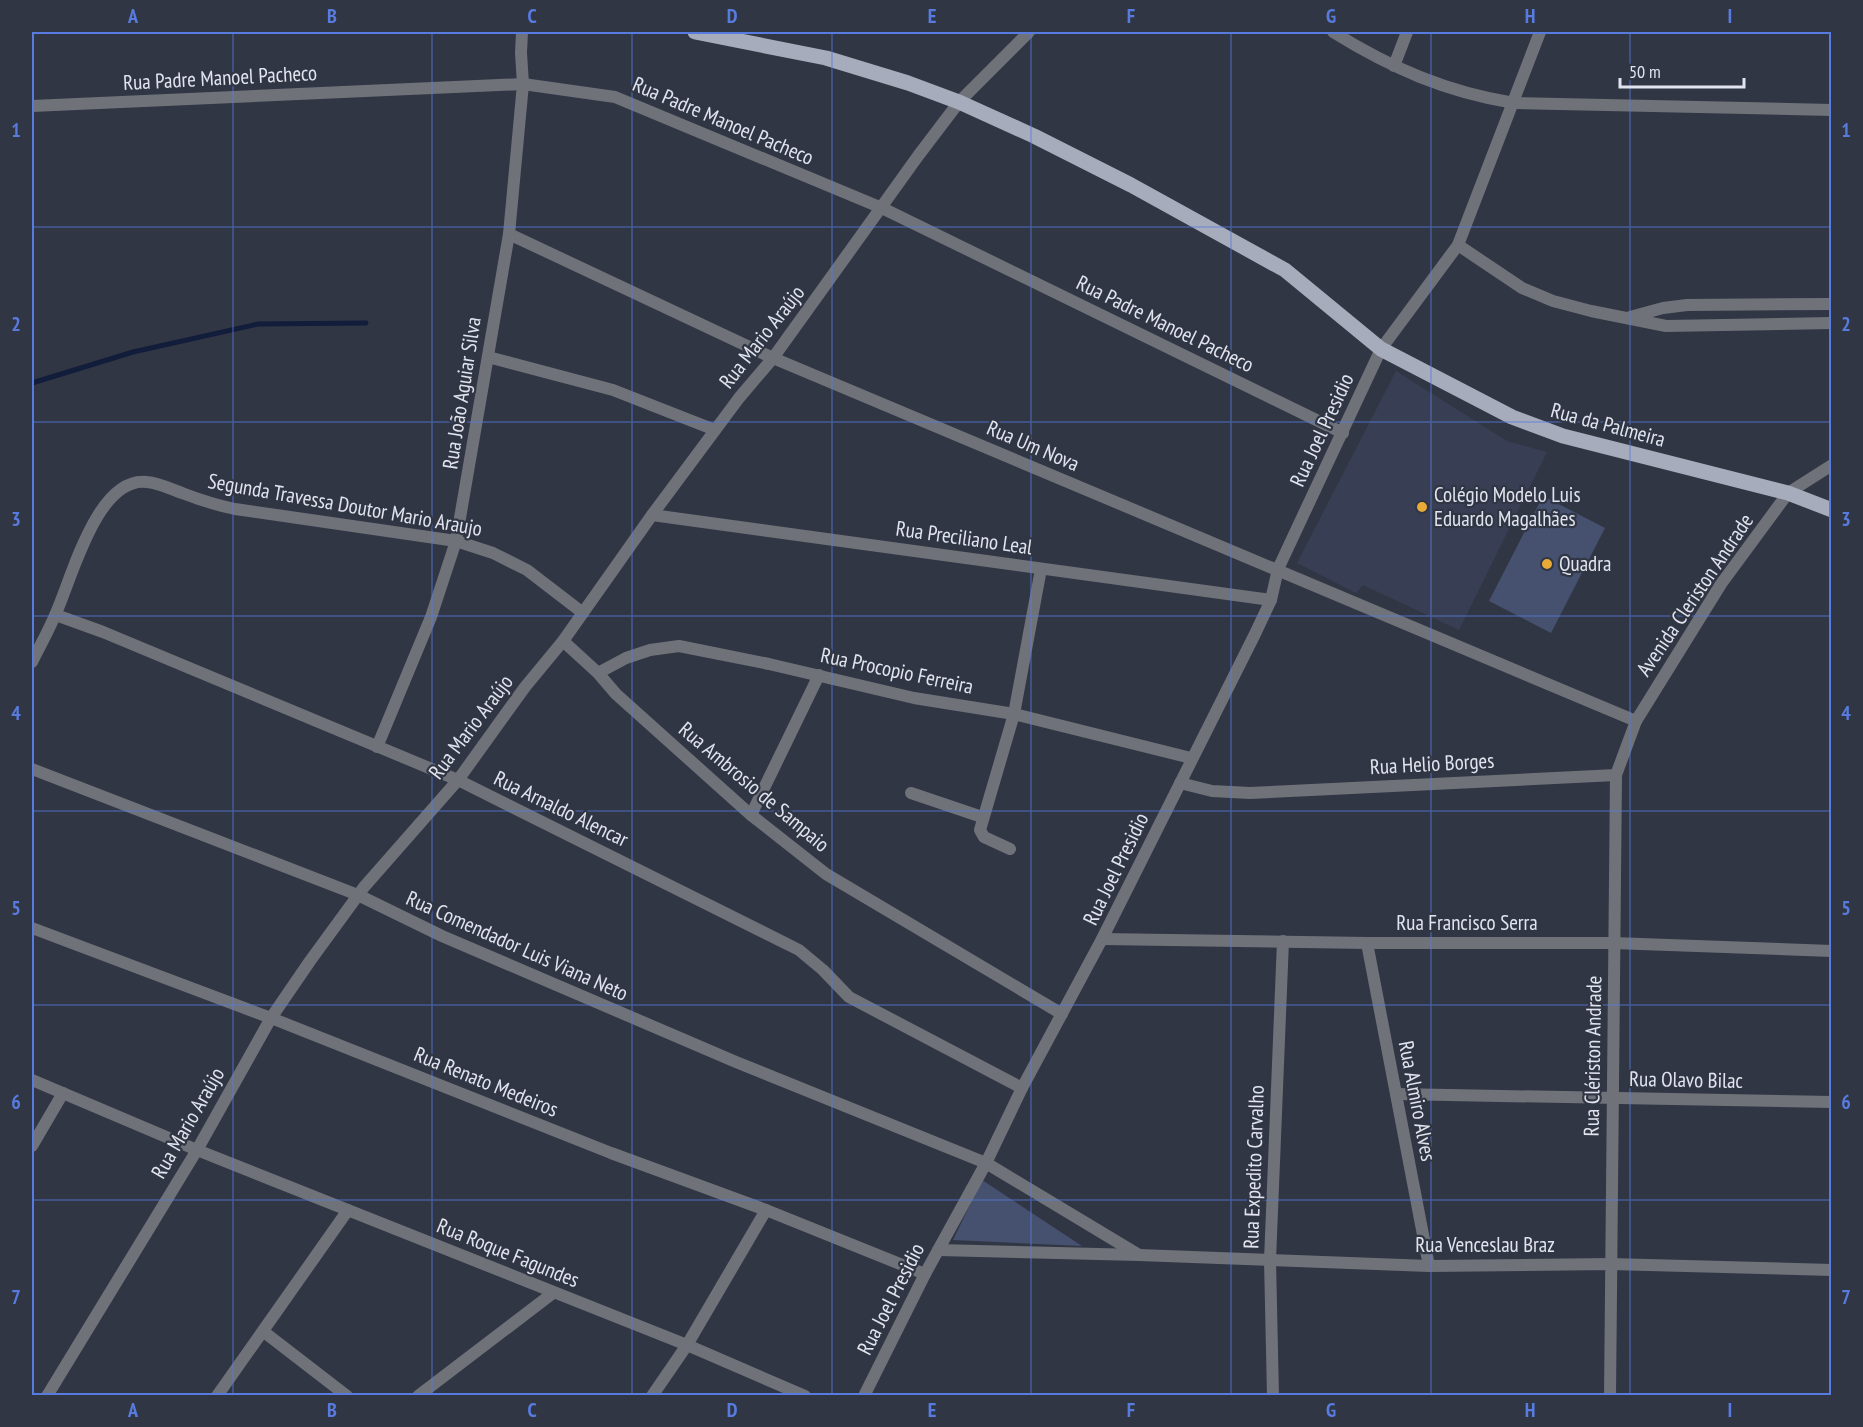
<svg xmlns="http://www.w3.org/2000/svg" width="1863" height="1427" font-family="'PT Sans Narrow',sans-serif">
<rect width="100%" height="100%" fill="#313644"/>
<polygon fill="#383f54" points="1396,371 1507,441 1547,452 1459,630 1363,585 1356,593 1297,563"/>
<g fill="#46516f">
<polygon points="1543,496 1605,528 1551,633 1489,601"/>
<polygon points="982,1180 1082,1246 953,1240"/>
</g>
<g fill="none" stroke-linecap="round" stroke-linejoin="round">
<polyline stroke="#121c3b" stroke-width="5" points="32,383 133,352 258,324 366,323"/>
<g stroke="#6f7279" stroke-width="12">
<path d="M1333,32C1391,68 1446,92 1514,103L1832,110"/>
<polyline points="1394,66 1407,32"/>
<polyline points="32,106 523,84 615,97 882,208 1343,433"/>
<polyline points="509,234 773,358 1636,721 1616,775 1610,1396"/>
<polyline points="1458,245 1522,288 1553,301 1591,311 1666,326 1832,323"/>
<polyline points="1630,317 1663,308 1687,305 1832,304"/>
<polyline points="488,357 613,390 715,430"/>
<polyline points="1788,493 1832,465"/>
<polyline points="652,515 1271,600"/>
<polyline points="56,615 103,632 458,780 799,950 823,970 849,997 1022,1088"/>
<polyline points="563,641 598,673 616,694 751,815 826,874 1062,1014"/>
<path d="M32,662C40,646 49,630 56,613C72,578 97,476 147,482C159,483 171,489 182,493C200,500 216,505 235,509L456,541L493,553L527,570L583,613"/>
<polyline points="598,673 626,658 650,650 679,646 769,664 914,698 1014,714 1191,758"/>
<polyline points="377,747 431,617 456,541 509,234 523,84 521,53 522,32"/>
<polyline points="32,769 358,895 442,936 736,1062 986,1163 1139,1255"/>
<polyline points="1180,783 1212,791 1250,793 1616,775"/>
<polyline points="911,793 982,817"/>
<polyline points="751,815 819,675"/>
<polyline points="1010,849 984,837 980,830 1014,714 1041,569"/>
<polyline points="32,928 271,1018 611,1153 766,1210 925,1274"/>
<polyline points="1102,939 1367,943 1613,943 1832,951"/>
<polyline points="1367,943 1429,1266"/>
<polyline points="32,1080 197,1150 687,1345 805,1396"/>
<polyline points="1396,1094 1832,1102"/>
<polyline points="32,1146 63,1093"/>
<polyline points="938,1250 1139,1255 1429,1266 1610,1264 1832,1270"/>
<polyline points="264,1332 347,1396"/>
<polyline points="47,1396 197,1150 271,1018 310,961 364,887 458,780 525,687 563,641 652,515 739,398 773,358 918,156 959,102 1029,32"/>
<polyline points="217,1396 348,1210"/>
<polyline points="418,1396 553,1293"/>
<polyline points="652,1396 687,1345 766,1210"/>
<polyline points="864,1396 925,1274 986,1163 1022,1088 1102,939 1255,634 1271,600 1278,569 1381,349 1458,245 1540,32"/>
<polyline points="1273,1396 1270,1260 1283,941"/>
</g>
<polyline stroke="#6f7279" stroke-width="12" points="1636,721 1721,584 1788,493"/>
<polyline stroke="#a6acbb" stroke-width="15" points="695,32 826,58 908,83 959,102 1034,136 1131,185 1285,270 1381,349 1512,417 1563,436 1788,493 1832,510"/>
</g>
<path fill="none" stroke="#587bdf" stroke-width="1.5" stroke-opacity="0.55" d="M233,32V1396M432,32V1396M632,32V1396M832,32V1396M1031,32V1396M1231,32V1396M1431,32V1396M1630,32V1396M32,227H1832M32,422H1832M32,616H1832M32,811H1832M32,1005H1832M32,1200H1832"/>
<g fill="#e9ab38" stroke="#313644" stroke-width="2">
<circle cx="1422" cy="507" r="6"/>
<circle cx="1547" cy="564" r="6"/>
</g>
<g text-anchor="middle" stroke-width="4.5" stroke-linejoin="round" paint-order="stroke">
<g font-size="21" fill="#e1e4ee" stroke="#313644">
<text transform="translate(220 78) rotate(-3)" y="7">Rua Padre Manoel Pacheco</text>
<text transform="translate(723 121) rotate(23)" y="7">Rua Padre Manoel Pacheco</text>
<text transform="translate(1165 324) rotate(26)" y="7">Rua Padre Manoel Pacheco</text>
<text transform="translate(762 337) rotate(-52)" y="7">Rua Mario Araújo</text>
<text transform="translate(462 393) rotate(-81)" y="7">Rua João Aguiar Silva</text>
<text transform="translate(1608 425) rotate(15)" y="7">Rua da Palmeira</text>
<text transform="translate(1322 430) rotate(-65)" y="7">Rua Joel Presidio</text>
<text transform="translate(1033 446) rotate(23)" y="7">Rua Um Nova</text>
<text transform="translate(345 505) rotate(10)" y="7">Segunda Travessa Doutor Mario Araujo</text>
<text transform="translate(964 538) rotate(8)" y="7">Rua Preciliano Leal</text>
<text transform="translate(1695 595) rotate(-56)" y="7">Avenida Cleriston Andrade</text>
<text transform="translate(897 671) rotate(12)" y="7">Rua Procopio Ferreira</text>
<text transform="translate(471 727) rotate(-53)" y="7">Rua Mario Araújo</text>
<text transform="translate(1432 764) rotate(-3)" y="7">Rua Helio Borges</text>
<text transform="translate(754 787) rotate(40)" y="7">Rua Ambrosio de Sampaio</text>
<text transform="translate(561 809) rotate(26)" y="7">Rua Arnaldo Alencar</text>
<text transform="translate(1116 869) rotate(-64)" y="7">Rua Joel Presidio</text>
<text x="1467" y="930">Rua Francisco Serra</text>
<text transform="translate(517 946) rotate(24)" y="7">Rua Comendador Luis Viana Neto</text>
<text transform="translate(1593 1056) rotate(-89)" y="7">Rua Clériston Andrade</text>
<text transform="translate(1686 1080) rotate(1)" y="7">Rua Olavo Bilac</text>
<text transform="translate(486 1082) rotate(22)" y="7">Rua Renato Medeiros</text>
<text transform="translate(1417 1101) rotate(79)" y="7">Rua Almiro Alves</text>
<text transform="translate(188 1123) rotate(-60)" y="7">Rua Mario Araújo</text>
<text transform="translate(1254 1167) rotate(-88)" y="7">Rua Expedito Carvalho</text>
<text x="1485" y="1252">Rua Venceslau Braz</text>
<text transform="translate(508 1253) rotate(22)" y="7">Rua Roque Fagundes</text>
<text transform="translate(891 1299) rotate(-63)" y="7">Rua Joel Presidio</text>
</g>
<g font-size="21" fill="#e1e4ee" stroke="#313644" text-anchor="start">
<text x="1434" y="502">Colégio Modelo Luis<tspan x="1434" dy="24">Eduardo Magalhães</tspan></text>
<text x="1559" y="571">Quadra</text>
</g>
</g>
<rect width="1863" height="1427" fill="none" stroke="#313644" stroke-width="66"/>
<path d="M1620 78v9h124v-9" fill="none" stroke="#e1e4ee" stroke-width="3"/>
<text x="1629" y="78" font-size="18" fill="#e1e4ee" stroke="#313644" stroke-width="4.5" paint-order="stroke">50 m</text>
<rect x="33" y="33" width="1797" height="1361" fill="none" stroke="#587bdf" stroke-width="2"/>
<g font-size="20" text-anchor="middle" font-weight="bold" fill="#587bdf">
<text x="133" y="23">A</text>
<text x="332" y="23">B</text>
<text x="532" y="23">C</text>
<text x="732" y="23">D</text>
<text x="932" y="23">E</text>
<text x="1131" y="23">F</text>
<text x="1331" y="23">G</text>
<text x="1530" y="23">H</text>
<text x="1730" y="23">I</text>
<text x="16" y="137">1</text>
<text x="1846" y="137">1</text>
<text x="16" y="331">2</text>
<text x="1846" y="331">2</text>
<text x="16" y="526">3</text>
<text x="1846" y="526">3</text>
<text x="16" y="720">4</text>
<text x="1846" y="720">4</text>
<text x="16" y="915">5</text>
<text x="1846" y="915">5</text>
<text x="16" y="1109">6</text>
<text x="1846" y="1109">6</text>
<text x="16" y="1304">7</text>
<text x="1846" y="1304">7</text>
<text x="133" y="1417">A</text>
<text x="332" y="1417">B</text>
<text x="532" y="1417">C</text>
<text x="732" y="1417">D</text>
<text x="932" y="1417">E</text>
<text x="1131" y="1417">F</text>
<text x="1331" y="1417">G</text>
<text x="1530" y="1417">H</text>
<text x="1730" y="1417">I</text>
</g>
</svg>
